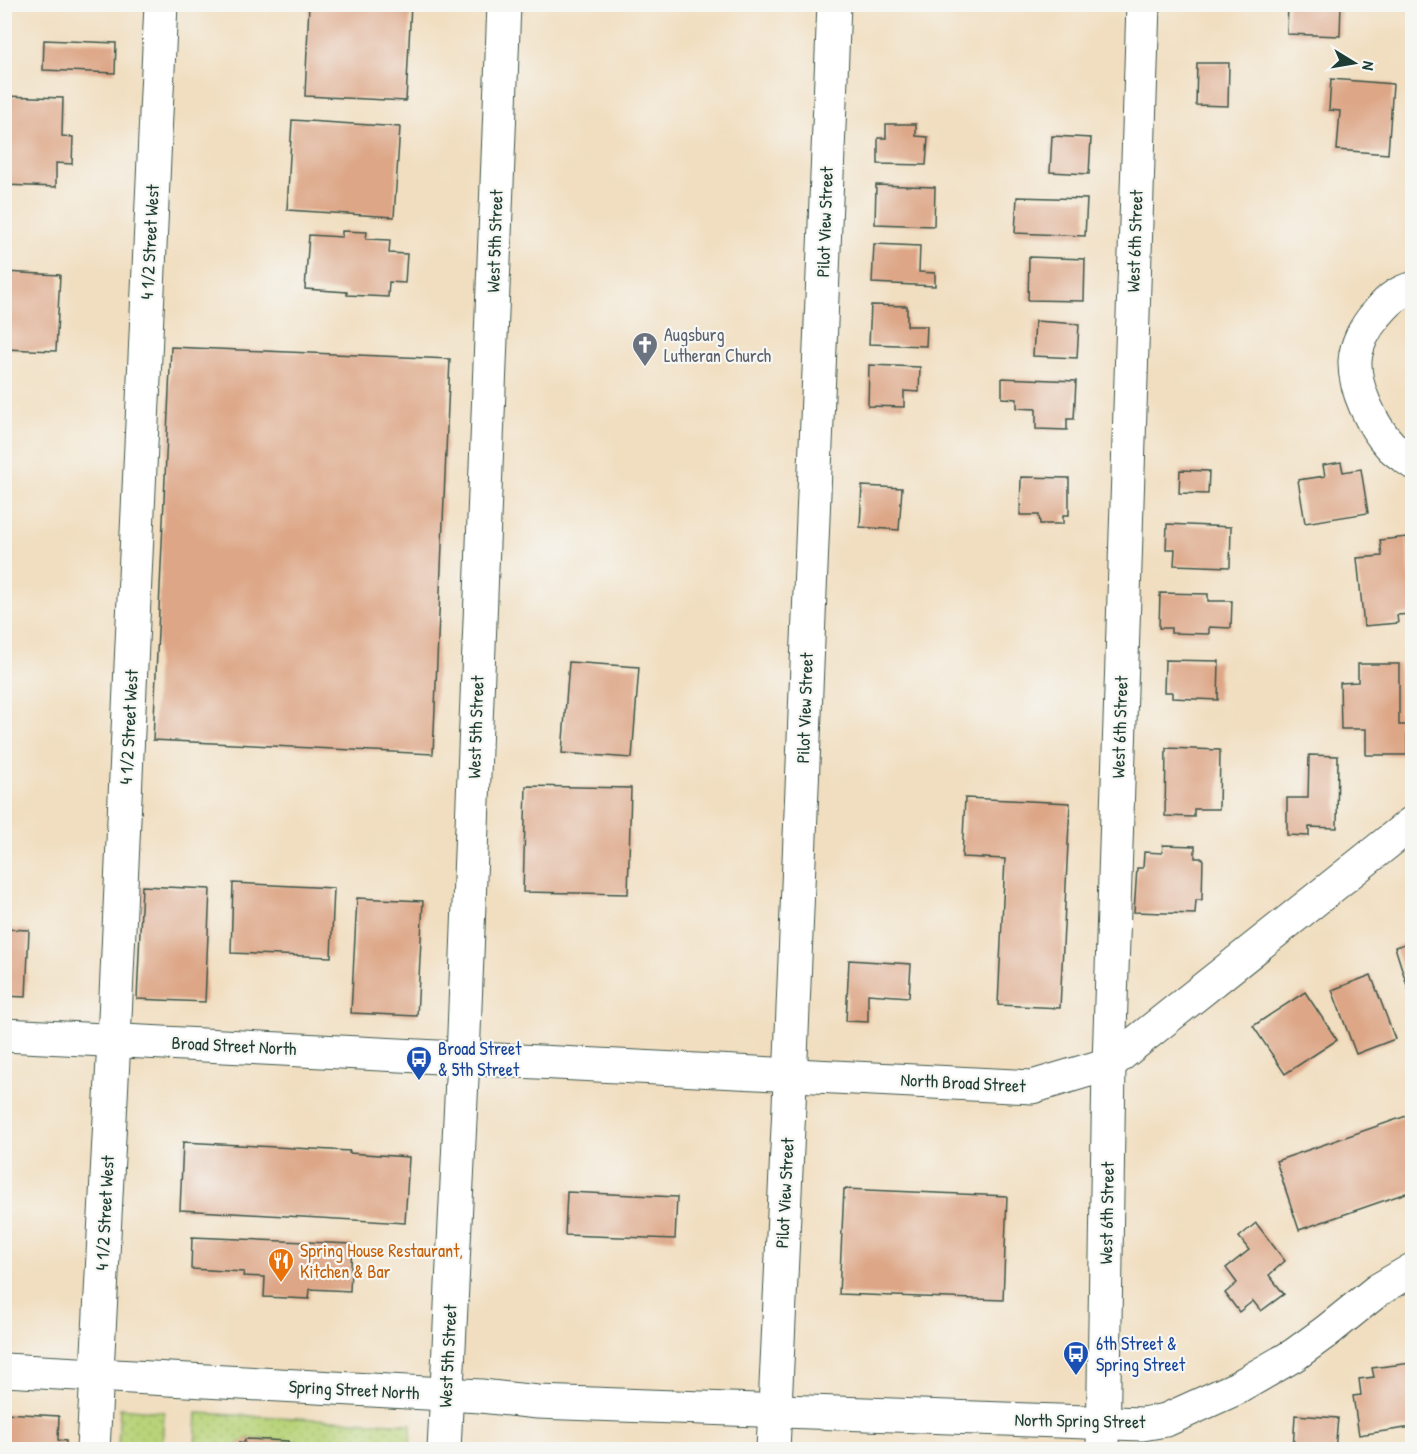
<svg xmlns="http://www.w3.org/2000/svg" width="1417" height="1454" font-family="'Patrick Hand',sans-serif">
<defs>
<pattern id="grass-dots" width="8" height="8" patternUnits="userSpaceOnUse" patternTransform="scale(1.5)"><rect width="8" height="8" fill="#b8d379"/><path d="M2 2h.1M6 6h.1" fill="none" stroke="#9eb669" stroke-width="1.8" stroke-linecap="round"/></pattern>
</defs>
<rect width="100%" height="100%" fill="#f6f6f2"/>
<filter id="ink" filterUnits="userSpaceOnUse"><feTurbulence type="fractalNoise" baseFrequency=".0167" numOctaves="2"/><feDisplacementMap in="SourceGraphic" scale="12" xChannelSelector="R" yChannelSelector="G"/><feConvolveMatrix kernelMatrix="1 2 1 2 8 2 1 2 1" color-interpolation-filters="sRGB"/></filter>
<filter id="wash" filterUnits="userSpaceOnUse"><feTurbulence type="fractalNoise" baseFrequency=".008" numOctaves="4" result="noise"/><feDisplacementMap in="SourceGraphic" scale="24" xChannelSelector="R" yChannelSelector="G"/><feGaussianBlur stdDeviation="1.35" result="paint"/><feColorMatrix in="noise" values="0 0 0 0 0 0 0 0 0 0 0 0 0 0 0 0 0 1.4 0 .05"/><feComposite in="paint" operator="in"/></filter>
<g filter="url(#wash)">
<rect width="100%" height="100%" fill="#f1dec0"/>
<g fill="url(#grass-dots)" stroke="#6c8856" stroke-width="1.5">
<polygon points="120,1408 164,1412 162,1449 118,1449"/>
<polygon points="197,1413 411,1424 410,1449 402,1449 402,1444 380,1450 294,1449 294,1444 288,1443 287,1441 246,1439 245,1442 239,1442 238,1449 195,1450"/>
</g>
<g id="blocks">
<g fill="#dda686">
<polygon points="309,4 411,4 406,101 305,96"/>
<polygon points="1288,4 1341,4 1340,36 1287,34"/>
<polygon points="44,40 116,43 115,73 43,70"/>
<polygon points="1197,63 1229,63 1228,106 1196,105"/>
<polygon points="1331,79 1393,84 1388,154 1337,150 1340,111 1329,110"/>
<polygon points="4,96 63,98 62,136 73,137 72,164 56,163 56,187 4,185"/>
<polygon points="292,120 400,127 394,217 287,210"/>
<polygon points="886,124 916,124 916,136 928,137 926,165 878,164 878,138 886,138"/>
<polygon points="1052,136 1091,138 1089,174 1050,172"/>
<polygon points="876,185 935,187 934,226 875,224"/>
<polygon points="1017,197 1087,199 1085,236 1015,233"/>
<polygon points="342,231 367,232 366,239 390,240 389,253 407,254 405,283 389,282 388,297 347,295 347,292 305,289 309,235 342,237"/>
<polygon points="874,244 920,246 919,272 935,273 935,286 872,283"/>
<polygon points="1029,257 1085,259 1084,301 1028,300"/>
<polygon points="4,272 60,275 56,351 4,349"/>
<polygon points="871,305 907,306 907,326 927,326 926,346 869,344"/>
<polygon points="1035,321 1079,324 1077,358 1033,356"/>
<polygon points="171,347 450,359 433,754 153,740"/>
<polygon points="869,365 920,367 919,392 904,391 904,407 868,406"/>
<polygon points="1002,378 1076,381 1074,419 1067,419 1067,430 1036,429 1036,409 1017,408 1017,399 1002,398"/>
<polygon points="1341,462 1343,472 1361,469 1368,513 1305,523 1298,480 1325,476 1323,465"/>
<polygon points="1180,470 1209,471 1208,494 1179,493"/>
<polygon points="1021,477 1069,478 1069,515 1063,515 1063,524 1040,524 1039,515 1020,515"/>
<polygon points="862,486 902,488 899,530 860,527"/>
<polygon points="1167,524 1231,527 1230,567 1174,565 1175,549 1166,549"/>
<polygon points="1407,537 1412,596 1412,614 1397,615 1398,623 1364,626 1357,558 1382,556 1380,540"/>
<polygon points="1160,593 1208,594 1208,601 1232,601 1231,628 1209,627 1209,634 1171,633 1171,628 1159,628"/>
<polygon points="1165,660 1219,661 1218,700 1172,698 1172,692 1164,692"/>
<polygon points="569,662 639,667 632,758 562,753"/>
<polygon points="1358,664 1399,664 1399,725 1407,725 1407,755 1366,755 1366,729 1341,729 1340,683 1358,682"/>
<polygon points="1166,748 1220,750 1219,809 1194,809 1194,817 1165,816"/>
<polygon points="1309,755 1338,756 1337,828 1309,827 1309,836 1287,835 1287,798 1308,798"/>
<polygon points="526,786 631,788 628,894 523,892"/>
<polygon points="965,798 1070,803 1060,1008 998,1005 1005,859 962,857"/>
<polygon points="1163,845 1195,846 1195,858 1203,858 1202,900 1196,900 1195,914 1134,912 1137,868 1143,868 1144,852 1162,853"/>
<polygon points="233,883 334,888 331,957 231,953"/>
<polygon points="142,886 210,889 205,1002 137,999"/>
<polygon points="357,898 423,901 417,1016 351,1013"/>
<polygon points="4,929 29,930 26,997 4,996"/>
<polygon points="1412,942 1412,1001 1395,947"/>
<polygon points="849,960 911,964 909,997 868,994 868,1022 846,1021"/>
<polygon points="1371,975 1395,1039 1356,1054 1332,990"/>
<polygon points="1305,992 1337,1040 1285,1074 1253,1026"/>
<polygon points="1412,1114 1412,1191 1299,1230 1276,1161"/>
<polygon points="183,1142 350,1151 349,1153 409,1157 405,1223 180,1210"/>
<polygon points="844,1189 1007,1196 1003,1300 839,1294"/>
<polygon points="567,1192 677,1197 675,1239 565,1235"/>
<polygon points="1256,1223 1285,1261 1269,1275 1284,1294 1261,1311 1253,1301 1239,1312 1225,1293 1237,1283 1226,1268 1249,1250 1239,1237"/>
<polygon points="192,1237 352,1244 350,1291 310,1289 309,1299 264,1297 265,1277 243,1276 244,1272 191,1269"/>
<polygon points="1411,1363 1412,1427 1359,1435 1353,1396 1361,1395 1359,1379 1374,1377 1372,1368"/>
<polygon points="4,1413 59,1416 58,1440 66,1441 66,1450 4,1450"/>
<polygon points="1295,1415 1338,1418 1335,1450 1293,1450"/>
<polygon points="245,1439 288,1441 288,1443 294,1444 294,1450 238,1450 239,1442 245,1442"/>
</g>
</g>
</g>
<g filter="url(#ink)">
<use href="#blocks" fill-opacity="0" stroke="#3e5549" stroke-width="1.5"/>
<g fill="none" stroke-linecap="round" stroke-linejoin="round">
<defs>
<g id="minor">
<path d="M1412,289C1396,292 1386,303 1376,315C1365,327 1356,345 1355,361C1354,388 1372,426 1390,445C1396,452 1405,457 1412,462"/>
<polyline points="463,1058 504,4"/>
<polyline points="4,1370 481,1396 538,1402 1142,1424 1166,1420 1237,1388 1294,1355 1327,1331 1378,1290 1412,1270"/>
<polyline points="93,1450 114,1040 161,4"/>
<polyline points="773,1450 789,1106 834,4"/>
<polyline points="1103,1450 1109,1064 1143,4"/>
</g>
<g id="major">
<polyline points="4,1035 1032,1087 1109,1064 1412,823"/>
<polyline points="444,1450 463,1058"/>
</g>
</defs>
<use href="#minor" stroke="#3e5549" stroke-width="35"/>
<use href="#major" stroke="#3e5549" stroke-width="35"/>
<use href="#minor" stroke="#fff" stroke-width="33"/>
<use href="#major" stroke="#fff" stroke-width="33"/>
</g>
</g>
<defs>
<symbol id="church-pin" viewBox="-11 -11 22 30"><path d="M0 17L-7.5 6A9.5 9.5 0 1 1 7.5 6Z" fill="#6b7280" stroke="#f6f6f2"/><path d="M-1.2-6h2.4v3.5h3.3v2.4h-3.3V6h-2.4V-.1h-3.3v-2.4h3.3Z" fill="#fff"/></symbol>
<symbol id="bus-pin" viewBox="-11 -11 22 30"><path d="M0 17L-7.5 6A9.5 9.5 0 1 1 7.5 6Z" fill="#1a4fb4" stroke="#f6f6f2"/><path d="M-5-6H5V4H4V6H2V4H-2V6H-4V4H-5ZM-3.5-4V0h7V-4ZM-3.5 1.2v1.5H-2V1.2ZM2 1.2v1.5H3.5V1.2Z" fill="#fff"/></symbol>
<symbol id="restaurant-pin" viewBox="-11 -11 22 30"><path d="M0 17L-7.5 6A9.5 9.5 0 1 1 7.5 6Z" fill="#e8710a" stroke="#f6f6f2"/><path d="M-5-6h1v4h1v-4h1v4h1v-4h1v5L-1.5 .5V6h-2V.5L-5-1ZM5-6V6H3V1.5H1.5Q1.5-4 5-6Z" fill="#fff"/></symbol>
</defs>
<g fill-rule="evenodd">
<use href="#church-pin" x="630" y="330" width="30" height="40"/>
<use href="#bus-pin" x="404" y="1044" width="30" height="40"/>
<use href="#restaurant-pin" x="266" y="1246" width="30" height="40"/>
<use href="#bus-pin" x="1061" y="1339" width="30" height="40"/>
</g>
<g text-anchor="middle" stroke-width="4.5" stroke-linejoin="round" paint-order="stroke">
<g font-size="18" fill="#1f3d34" stroke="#f6f6f2">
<text transform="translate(825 222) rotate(-88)" y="6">Pilot View Street</text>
<text transform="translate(495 241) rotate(-88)" y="6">West 5th Street</text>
<text transform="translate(1135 241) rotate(-88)" y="6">West 6th Street</text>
<text transform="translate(150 242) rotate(-87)" y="6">4 1/2 Street West</text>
<text transform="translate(805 708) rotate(-88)" y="6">Pilot View Street</text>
<text transform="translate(129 727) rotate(-87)" y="6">4 1/2 Street West</text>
<text transform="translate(476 727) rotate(-88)" y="6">West 5th Street</text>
<text transform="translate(1120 727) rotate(-88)" y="6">West 6th Street</text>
<text transform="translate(234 1046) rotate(3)" y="6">Broad Street North</text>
<text transform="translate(963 1083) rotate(3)" y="6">North Broad Street</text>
<text transform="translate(785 1193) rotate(-87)" y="6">Pilot View Street</text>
<text transform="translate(105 1213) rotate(-87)" y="6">4 1/2 Street West</text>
<text transform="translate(1107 1213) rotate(-89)" y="6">West 6th Street</text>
<text transform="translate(448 1356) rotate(-87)" y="6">West 5th Street</text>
<text transform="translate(354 1390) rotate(3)" y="6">Spring Street North</text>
<text transform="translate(1080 1421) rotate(1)" y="6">North Spring Street</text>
</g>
<g font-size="18" fill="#5b616d" stroke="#f6f6f2" text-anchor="start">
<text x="664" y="341">Augsburg<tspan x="664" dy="21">Lutheran Church</tspan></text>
</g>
<g font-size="18" fill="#164399" stroke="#f6f6f2" text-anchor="start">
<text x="438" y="1055">Broad Street<tspan x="438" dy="21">&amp; 5th Street</tspan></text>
<text x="1096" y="1350">6th Street &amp;<tspan x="1096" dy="21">Spring Street</tspan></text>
</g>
<g font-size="18" fill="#c56008" stroke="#f6f6f2" text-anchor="start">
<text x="300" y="1257">Spring House Restaurant,<tspan x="300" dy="21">Kitchen &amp; Bar</tspan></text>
</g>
</g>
<rect width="1417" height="1454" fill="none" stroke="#f6f6f2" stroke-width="24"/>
<g transform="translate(1354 63) rotate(101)" stroke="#f6f6f2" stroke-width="4.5" paint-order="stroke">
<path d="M0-4.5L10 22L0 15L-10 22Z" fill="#1f3d34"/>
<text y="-9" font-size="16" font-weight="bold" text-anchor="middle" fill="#1f3d34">N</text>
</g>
</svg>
